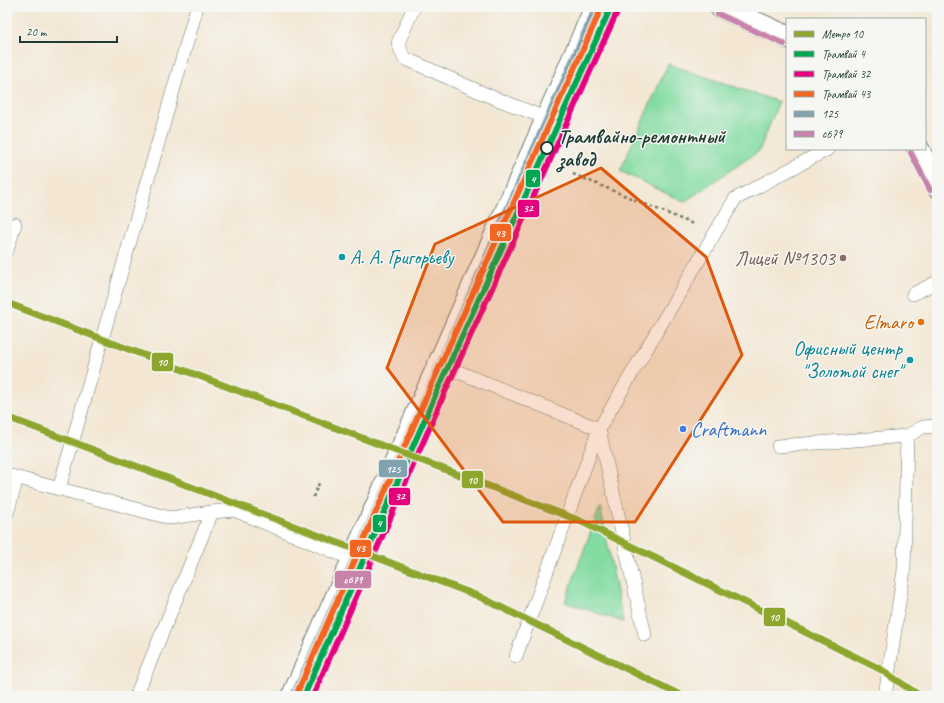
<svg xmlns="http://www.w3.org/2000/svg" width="944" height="703" font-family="Caveat,sans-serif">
<rect width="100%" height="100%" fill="#f6f6f2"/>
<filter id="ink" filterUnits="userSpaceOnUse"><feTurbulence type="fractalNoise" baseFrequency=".025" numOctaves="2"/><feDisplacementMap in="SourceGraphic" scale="8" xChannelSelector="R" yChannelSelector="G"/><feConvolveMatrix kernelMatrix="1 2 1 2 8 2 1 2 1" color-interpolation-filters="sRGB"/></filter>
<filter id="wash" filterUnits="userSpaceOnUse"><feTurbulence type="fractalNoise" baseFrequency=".012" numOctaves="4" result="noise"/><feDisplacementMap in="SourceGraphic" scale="16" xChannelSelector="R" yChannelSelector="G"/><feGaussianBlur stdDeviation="0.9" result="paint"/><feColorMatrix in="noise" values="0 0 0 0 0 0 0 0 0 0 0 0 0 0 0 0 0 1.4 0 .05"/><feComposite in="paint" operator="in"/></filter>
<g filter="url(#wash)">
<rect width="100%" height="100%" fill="#f3e7d4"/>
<g fill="#82dba1" stroke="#508c6a">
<polygon points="668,64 779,102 759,151 684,202 620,171"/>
<polygon points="600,506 623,622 565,602"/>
</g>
</g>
<g filter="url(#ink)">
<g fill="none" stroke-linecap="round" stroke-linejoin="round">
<defs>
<g id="service">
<polyline points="414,7 398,43 404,58 487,95 548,119"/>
<polyline points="7,250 15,224"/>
<polyline points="913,294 937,282"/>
<polyline points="439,364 599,429 516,656"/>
<polyline points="778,446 907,436"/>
<polyline points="7,475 170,518 212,512"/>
<polyline points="59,489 197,7"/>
<polyline points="7,514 17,478"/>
<polyline points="645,635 599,429 735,199 828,149"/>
<polyline points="136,696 212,512 234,510 354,560"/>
<polyline points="885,696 904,570 907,436 923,427 937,426"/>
</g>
<g id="minor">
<polyline points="721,7 787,37"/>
<polyline points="918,149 937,186"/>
</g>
<polyline id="tertiary" points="293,696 596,7"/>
</defs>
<use href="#service" stroke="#69786c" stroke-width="14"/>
<use href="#minor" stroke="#69786c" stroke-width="24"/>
<use href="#tertiary" stroke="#69786c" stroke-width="24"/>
<g stroke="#69786c" stroke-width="2.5" stroke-dasharray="3 3" stroke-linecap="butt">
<polyline points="573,174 693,224"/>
<polyline points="313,497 320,481"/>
</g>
<use href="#service" stroke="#fff" stroke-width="13"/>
<use href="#minor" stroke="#fff" stroke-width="22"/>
<use href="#tertiary" stroke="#fff" stroke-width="22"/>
<defs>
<polyline id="bus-1" points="293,696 596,7"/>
<g id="bus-2">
<polyline points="718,14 784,44"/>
<polyline points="911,153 930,190"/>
<polyline points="302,696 603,10"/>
</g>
</defs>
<use href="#bus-1" stroke="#f6f6f2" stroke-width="9"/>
<use href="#bus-2" stroke="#f6f6f2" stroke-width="9"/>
<use href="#bus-1" stroke="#81a2ae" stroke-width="6"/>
<use href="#bus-2" stroke="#c783aa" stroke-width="6"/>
<defs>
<polyline id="tram-1" points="304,696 438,389 611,7"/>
<polyline id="tram-2" points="313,696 445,392 618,10"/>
<polyline id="tram-3" points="297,693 431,386 602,7"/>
</defs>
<use href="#tram-1" stroke="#f6f6f2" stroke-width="9"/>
<use href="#tram-2" stroke="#f6f6f2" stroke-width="9"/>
<use href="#tram-3" stroke="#f6f6f2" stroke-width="9"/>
<use href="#tram-1" stroke="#00a651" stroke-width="6"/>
<use href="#tram-2" stroke="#e5007d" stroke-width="6"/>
<use href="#tram-3" stroke="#f26522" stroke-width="6"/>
<defs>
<g id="metro-1">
<polyline points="7,303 578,520 880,669 920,696"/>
<polyline points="7,417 478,596 682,696"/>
</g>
</defs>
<use href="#metro-1" stroke="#f6f6f2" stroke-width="10"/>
<use href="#metro-1" stroke="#8ea52e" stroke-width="7"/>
</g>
</g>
<path fill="#de580e" fill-opacity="0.2" stroke="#de580e" stroke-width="3" stroke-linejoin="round" d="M601,168L706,257L742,355L635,522H503L387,368L435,244Z"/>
<circle fill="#f6f6f2" stroke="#1f3d34" stroke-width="2" cx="547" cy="148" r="6"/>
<g fill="#0f9aa8" stroke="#f6f6f2" stroke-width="1.5">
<circle cx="342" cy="257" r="4"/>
<circle cx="910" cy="360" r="4"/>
</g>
<circle fill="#8d6e63" stroke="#f6f6f2" stroke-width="1.5" cx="843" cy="258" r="4"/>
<circle fill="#e8710a" stroke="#f6f6f2" stroke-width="1.5" cx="921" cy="322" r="4"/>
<circle fill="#3f7fe0" stroke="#f6f6f2" stroke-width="1.5" cx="683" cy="429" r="4"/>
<g text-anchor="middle" stroke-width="3" stroke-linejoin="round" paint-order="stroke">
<g font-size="20" font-weight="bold" fill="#1f3d34" stroke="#f6f6f2" text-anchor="start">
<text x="558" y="143">Трамвайно-ремонтный<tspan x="558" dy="23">завод</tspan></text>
</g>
<g font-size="20" fill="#0d838f" stroke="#f6f6f2" text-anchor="start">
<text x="350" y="264">А. А. Григорьеву</text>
<text x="902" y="355" text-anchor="end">Офисный центр<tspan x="902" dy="23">"Золотой снег"</tspan></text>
</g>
<g font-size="20" fill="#785e54" stroke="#f6f6f2" text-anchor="end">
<text x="835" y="265">Лицей №1303</text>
</g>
<g font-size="20" fill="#c56008" stroke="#f6f6f2" text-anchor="end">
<text x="913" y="329">Elmaro</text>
</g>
<g font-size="20" fill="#366cbe" stroke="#f6f6f2" text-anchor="start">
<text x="691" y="436">Craftmann</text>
</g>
</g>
<g stroke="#f6f6f2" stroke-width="1.5">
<rect x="525" y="169" width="16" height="19" rx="4" fill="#00a651"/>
<rect x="517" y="199" width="23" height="19" rx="4" fill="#e5007d"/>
<rect x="489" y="223" width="23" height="19" rx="4" fill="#f26522"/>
<rect x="151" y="352" width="23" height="20" rx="4" fill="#8ea52e"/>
<rect x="378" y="459" width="30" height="19" rx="4" fill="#81a2ae"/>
<rect x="461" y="470" width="23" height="19" rx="4" fill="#8ea52e"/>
<rect x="388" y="487" width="23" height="19" rx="4" fill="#e5007d"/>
<rect x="372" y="514" width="15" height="19" rx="4" fill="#00a651"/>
<rect x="349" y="539" width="23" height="19" rx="4" fill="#f26522"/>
<rect x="334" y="570" width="38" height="19" rx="4" fill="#c783aa"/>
<rect x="763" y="607" width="23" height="20" rx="4" fill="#8ea52e"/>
</g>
<g font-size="11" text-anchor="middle" font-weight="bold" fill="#fff">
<text x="533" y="183">4</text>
<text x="528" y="212">32</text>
<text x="500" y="237">43</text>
<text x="162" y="366">10</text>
<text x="393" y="473">125</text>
<text x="472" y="484">10</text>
<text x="400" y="500">32</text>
<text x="379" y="527">4</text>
<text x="360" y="552">43</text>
<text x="353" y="583">с679</text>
<text x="774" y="621">10</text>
</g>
<rect width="944" height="703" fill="none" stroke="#f6f6f2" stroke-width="24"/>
<rect x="786" y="18" width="140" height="132" fill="#f6f6f2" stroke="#a0aca6"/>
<rect x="794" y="31" width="20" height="6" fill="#8ea52e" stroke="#a0aca6"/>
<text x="822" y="38" font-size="12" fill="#1f3d34">Метро 10</text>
<rect x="794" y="51" width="20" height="6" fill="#00a651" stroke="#a0aca6"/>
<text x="822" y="58" font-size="12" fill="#1f3d34">Трамвай 4</text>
<rect x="794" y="71" width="20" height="6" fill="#e5007d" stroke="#a0aca6"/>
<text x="822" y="78" font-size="12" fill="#1f3d34">Трамвай 32</text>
<rect x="794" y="91" width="20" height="6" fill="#f26522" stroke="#a0aca6"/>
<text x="822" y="98" font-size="12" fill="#1f3d34">Трамвай 43</text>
<rect x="794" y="111" width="20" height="6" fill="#81a2ae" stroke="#a0aca6"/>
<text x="822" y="118" font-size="12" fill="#1f3d34">125</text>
<rect x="794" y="131" width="20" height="6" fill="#c783aa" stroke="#a0aca6"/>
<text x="822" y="138" font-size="12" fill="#1f3d34">с679</text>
<path d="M20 36v6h97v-6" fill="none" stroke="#1f3d34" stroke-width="2"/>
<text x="26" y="36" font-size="12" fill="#1f3d34" stroke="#f6f6f2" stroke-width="3" paint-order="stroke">20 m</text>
</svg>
